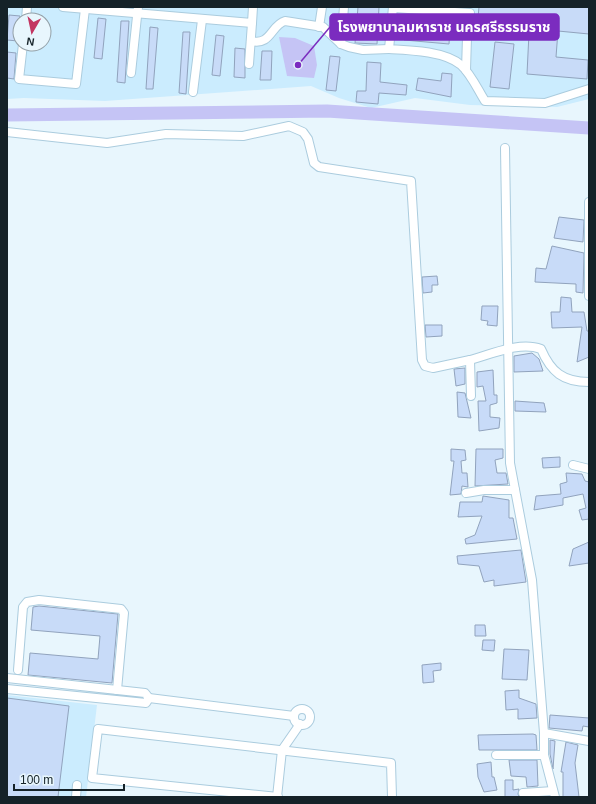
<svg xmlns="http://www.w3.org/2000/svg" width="596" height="804" font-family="Arial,'Noto Sans Thai',sans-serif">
<rect width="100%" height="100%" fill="#e8f6fd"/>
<g fill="#cbecfe" fill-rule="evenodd">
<path d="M7,7H589V99L557,107L470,105L415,98L371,108L339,98L311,86L105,101L24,98L7,99ZM20,20H44V44H20Z"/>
<polygon points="7,695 97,705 86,797 7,797"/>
</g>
<polygon fill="#c5c4f5" points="279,37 295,38 314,46 317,65 314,78 287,76"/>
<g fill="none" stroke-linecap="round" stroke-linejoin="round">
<polyline stroke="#c5c4f5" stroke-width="13" points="7,115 327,111 589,128"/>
</g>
<g fill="#c8dbf8" stroke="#91a3bd">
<polygon points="358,7 379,7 377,44 355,43"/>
<polygon points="479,7 589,7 589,34 558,31 556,57 588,60 587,79 527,74 529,33 477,28"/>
<polygon points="9,15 20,16 18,41 7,40"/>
<polygon points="98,18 106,19 102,59 94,58"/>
<polygon points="121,21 129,21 125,83 117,82"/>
<polygon points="405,23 450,27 449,44 404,40"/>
<polygon points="150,27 158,28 153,89 146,89"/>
<polygon points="183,32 190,32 186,94 179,93"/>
<polygon points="216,35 224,36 220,76 212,75"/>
<polygon points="495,42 514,44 509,89 490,87"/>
<polygon points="235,48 245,49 245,78 234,77"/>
<polygon points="262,51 272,51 271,80 260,80"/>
<polygon points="7,52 16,53 14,79 7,78"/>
<polygon points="330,56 340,57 336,91 326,90"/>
<polygon points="367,62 381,63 380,82 407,85 406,95 379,93 378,104 356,102 357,91 366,91"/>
<polygon points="442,73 452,74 451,97 416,90 418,78 441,81"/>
<polygon points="559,217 584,220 583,242 554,238"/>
<polygon points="552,246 584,253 583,293 576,292 576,284 535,282 536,268 546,269"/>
<polygon points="437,276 438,285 432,285 432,292 423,293 422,277"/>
<polygon points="561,297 571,298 572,312 584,312 587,331 589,331 589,357 577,362 582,327 552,328 551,312 560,312"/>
<polygon points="482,306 498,306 497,326 487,325 488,321 481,320"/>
<polygon points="425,325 442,325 442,336 426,337"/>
<polygon points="532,353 539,359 543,371 514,372 514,356"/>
<polygon points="465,368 465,384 456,386 454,369"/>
<polygon points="493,370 494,395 497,395 497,403 490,405 490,417 500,418 499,428 479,431 478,401 486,401 483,386 477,387 477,372"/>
<polygon points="457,392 465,393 471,418 458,417"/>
<polygon points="515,401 544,403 546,412 515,411"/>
<polygon points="451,449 465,450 466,460 461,461 462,473 467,473 468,487 462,486 461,494 450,495 454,461 451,461"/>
<polygon points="476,449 503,449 503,458 495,460 497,473 506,473 508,484 475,486"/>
<polygon points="560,457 560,467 543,468 542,458"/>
<polygon points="566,473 582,474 585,481 589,482 589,519 582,520 579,510 586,508 583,494 563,498 563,505 534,510 536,496 561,494 560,484 567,482"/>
<polygon points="483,496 509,500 509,518 513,518 517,539 466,544 465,539 475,535 482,516 458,517 460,502 482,502"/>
<polygon points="589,542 589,563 569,566 573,549"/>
<polygon points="521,550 526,582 494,586 494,580 484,582 479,566 458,564 457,556"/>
<polygon points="39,606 118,614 112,683 28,675 30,653 98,659 100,636 31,630 33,607"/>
<polygon points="475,625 485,625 486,636 475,636"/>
<polygon points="483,640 495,640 494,651 482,650"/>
<polygon points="504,649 529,650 527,680 502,679"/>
<polygon points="441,663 441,670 433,671 434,682 423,683 422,665"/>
<polygon points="519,690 519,698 536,704 537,718 518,719 518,709 506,710 505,691"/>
<polygon points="7,698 69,706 58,797 7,797"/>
<polygon points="550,715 589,718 589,727 583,726 582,731 549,728"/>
<polygon points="533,734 536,735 537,750 479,750 478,735"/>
<polygon points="550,740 555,741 553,769 550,754"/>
<polygon points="566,742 578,745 575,763 579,797 563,797 563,772 561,772"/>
<polygon points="509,760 537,760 538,786 527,787 526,777 511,776"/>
<polygon points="491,762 492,777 494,777 497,790 484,792 478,777 477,764"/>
<polygon points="505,780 513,780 513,790 519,789 518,794 519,797 505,797"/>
</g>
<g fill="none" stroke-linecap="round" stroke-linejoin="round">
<defs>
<g id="minor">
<polyline points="63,7 252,23 253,7"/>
<path d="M393,7L389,49C409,50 445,51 461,65C471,74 478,90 485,101L545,103L589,89"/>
<polyline points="393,8 470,13 468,29"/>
<polyline points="26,20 27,7"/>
<polyline points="319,27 322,7"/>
<path d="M251,41C271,46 271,25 285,21L323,27L341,44L349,47L363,50L389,49"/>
<polyline points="23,44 19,79 76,84 85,9"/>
<polyline points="341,44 344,7"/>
<polyline points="249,64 252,23"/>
<polyline points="466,70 467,37"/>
<polyline points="131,73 138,7"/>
<polyline points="193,92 202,20"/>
<polyline points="7,132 107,143 166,134 243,136 289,126 303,132 308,139 314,163 319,167 411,181 422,360 425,366 433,368 470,360"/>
<polyline points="505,148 510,463 532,580 544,733 544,755 555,797"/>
<polyline points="589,202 589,296"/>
<path d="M471,396L470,360C492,354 520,341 541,349C551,372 563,382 589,382"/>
<polyline points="573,465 589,469"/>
<polyline points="466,493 484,490 515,490"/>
<polyline points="18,670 23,607 27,602 39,600 121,609 124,613 117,690"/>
<polyline points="7,678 145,693 149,698 146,703 7,689"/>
<polyline points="149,698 294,716"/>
<circle cx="302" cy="717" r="8"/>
<polyline points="544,733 589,741"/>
<polyline points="496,755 544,755"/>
<polyline points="523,793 553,791"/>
<polyline points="76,797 77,785"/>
<polyline points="277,797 282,750 300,724"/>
<polyline points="278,797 92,778 98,729 391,763 392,797"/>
</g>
</defs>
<use href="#minor" stroke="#abccde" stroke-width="10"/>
<use href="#minor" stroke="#fff" stroke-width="8"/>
</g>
<path fill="none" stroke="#7b2cbf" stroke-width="1.5" d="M298 65L330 27"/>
<circle fill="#7b2cbf" stroke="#e8f6fd" stroke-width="1.5" cx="298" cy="65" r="4"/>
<rect fill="#7b2cbf" stroke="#7b2cbf" stroke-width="1.5" x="330" y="14" width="229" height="26" rx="4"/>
<g font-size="14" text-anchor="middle" font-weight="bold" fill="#fff">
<text x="444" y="32">โรงพยาบาลมหาราช นครศรีธรรมราช</text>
</g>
<rect width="596" height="804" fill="none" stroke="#152228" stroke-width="16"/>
<g transform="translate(32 32) rotate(189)"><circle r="19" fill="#e8f6fd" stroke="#94a1a8"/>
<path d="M0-3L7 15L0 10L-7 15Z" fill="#c33561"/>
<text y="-6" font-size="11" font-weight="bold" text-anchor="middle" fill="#152228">N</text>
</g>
<path d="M14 784v6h110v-6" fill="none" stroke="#152228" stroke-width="2"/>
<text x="20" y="784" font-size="12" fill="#152228" stroke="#e8f6fd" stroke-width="3" paint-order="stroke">100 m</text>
</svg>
